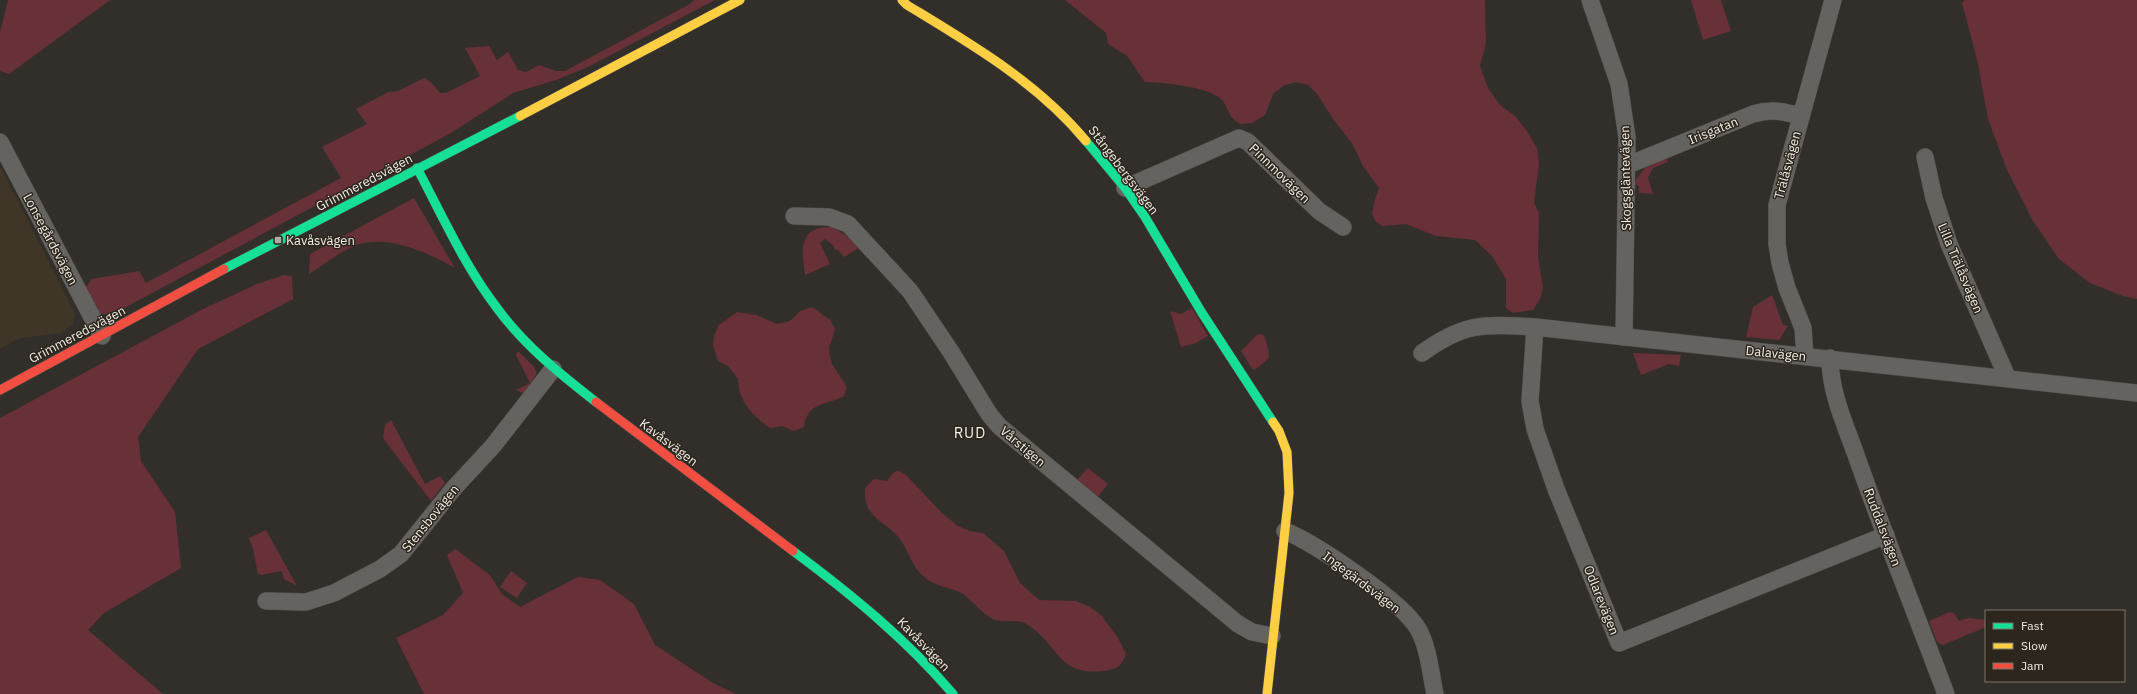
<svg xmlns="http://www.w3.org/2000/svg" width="2137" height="694" font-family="'IBM Plex Sans',sans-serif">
<rect width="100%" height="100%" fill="#322f2a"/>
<polygon fill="#3f3628" points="0,166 75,313 73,324 61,333 20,338 0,349"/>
<g fill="#683037">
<polygon points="8,0 110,0 9,74 0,71 0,33"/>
<polygon points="694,0 715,0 586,68 556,80 513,93 451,133 113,314 100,314 96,311 87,291 87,286 92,279 139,271 146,283 341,178 322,147 367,124 356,109 389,92 398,91 424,78 432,83 440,93 446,93 480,76 465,48 489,46 497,60 508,52 518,70 526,72 539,65 556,71 565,71 690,4"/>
<path d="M1065,0H1485L1486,43L1480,66L1488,88L1500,105L1515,116L1526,130L1537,148L1539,164L1534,203L1539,213L1538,257L1543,288L1540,299L1533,310L1513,313L1506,308V279L1492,256L1475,240L1436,236L1406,224L1383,226L1376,222L1372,214L1375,199L1379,188L1363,166L1353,145L1331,116L1318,95L1308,85L1296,82L1283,86L1273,94L1265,115L1252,123L1240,124C1225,115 1230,107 1220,98C1206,87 1163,82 1145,82L1127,56L1108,44L1106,33Z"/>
<polygon points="1691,0 1721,0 1731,31 1703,40"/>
<polygon points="1965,0 2137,0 2137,299 2123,296 2090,283 2059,259 2033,221 2007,170 1988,119 1977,59 1962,3"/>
<polygon points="1666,157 1668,162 1653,168 1648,178 1653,194 1639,193 1639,186 1633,184 1647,165"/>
<path d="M414,198L455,268C428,253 395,237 363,243C348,246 323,265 309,274L310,254Z"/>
<path d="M832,227L844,234L859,248L844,257L838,250H835L833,245L825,239L820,243L830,264L805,275C802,251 797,226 832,227Z"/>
<polygon points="284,275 292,276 293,299 198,349 138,437 141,461 175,512 181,568 104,613 88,630 163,694 0,694 0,418 203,309 257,284"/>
<polygon points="1772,295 1783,325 1788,326 1779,340 1746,337 1753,307"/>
<path d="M812,307L830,320L835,329L829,349L830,356L832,364L847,387L844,396C826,406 808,401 804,427L794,431L782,426L770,428C753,416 738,401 738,379L728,366L718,361L713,345L714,335L719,325L737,312L756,315L777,324L790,321L800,311Z"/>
<polygon points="1192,308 1208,336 1196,343 1181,347 1170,311 1181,314"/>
<polygon points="1258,334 1264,335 1268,348 1269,358 1260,366 1253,370 1241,351"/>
<polygon points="518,351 534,367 537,373 526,391 522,393 516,390 530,383 516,355"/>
<polygon points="1633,353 1681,355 1679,366 1669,364 1641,375"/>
<polygon points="391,420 425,484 440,476 445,483 431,501 383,438 385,425"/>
<polygon points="1088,468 1108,484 1096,499 1076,481"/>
<path d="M899,471L906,475L942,513L958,526L970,531L983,533L1004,551L1020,583L1039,600L1076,601L1090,607L1101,615L1118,638L1126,654C1122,666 1116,670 1104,671C1057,676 1060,646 1028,625C1017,617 1003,625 991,618C981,612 973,602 963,594C953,587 936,588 923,576C912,567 908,549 899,538C891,527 877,522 870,511C865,505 865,496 865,488L874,479L887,481L894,472Z"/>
<polygon points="266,530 297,586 284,579 282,571 261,575 258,574 253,549 249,538"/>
<polygon points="455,549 490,575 502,594 520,607 578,577 600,580 634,604 655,645 713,683 736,694 424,694 396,638 443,615 463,593 447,555"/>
<polygon points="511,571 527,583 517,598 500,587"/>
<polygon points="1950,612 1954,613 1959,621 1968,618 1986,620 1986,627 1943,645 1937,642 1929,621"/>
</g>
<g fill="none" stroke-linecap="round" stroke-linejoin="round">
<defs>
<g id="street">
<polyline points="1590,0 1619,84 1627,137 1624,337"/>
<polyline points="0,142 102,336"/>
<polyline points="1925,157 1934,198 1949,244 2007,377"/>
<path d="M1628,165L1753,114C1771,109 1783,111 1800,116"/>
<polyline points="1125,188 1239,138 1248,142 1319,211 1343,227"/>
<polyline points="794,216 829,217 848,224 910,291 951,352 989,414 999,426 1238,624 1252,632 1272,636"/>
<polyline points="1535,327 1530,401 1535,429 1556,489 1619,643 1886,535"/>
<path d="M1422,353C1465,322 1484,324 1535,327L2137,393"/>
<polyline points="1805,355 1803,328 1787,288 1780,263 1777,244 1777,205 1833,0"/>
<path d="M1830,358C1830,392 1845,424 1856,455C1884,535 1916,614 1946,694"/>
<path d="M1285,531C1315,543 1403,602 1418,629C1428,645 1431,675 1435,694"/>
<polyline points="266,601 306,602 334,593 380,569 401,554 454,488 493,446 553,369"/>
</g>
<g id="fast">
<polyline points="1086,141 1125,188 1145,217 1202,313 1273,422"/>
<path d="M417,168C442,215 464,265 497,308C524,345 560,374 596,402"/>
<polyline points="224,269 520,116"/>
<path d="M793,551C851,594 906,639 953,694"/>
</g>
<g id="slow">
<path d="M902,0L907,5C971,44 1037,82 1086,141"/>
<polyline points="520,116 740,0"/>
<polyline points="1267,694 1289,493 1287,452 1279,431 1273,422"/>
</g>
<g id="jam">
<polyline points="0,390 224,269"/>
<polyline points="596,402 793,551"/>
</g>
</defs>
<use href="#street" stroke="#4d4b46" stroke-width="18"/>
<use href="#fast" stroke="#4d4b46" stroke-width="10"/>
<use href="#slow" stroke="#4d4b46" stroke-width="10"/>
<use href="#jam" stroke="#4d4b46" stroke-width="10"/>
<use href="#street" stroke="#65635f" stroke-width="17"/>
<use href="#fast" stroke="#16e098" stroke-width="9"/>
<use href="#slow" stroke="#ffcf43" stroke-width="9"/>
<use href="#jam" stroke="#f24e42" stroke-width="9"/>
</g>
<rect fill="#aeaaa5" stroke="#2c261c" stroke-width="1.5" x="274" y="236" width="8" height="8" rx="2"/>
<g text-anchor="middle" stroke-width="3" stroke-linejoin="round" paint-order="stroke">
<g font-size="13" fill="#f1ede7" stroke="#2c261c">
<text transform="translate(1713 130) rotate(-22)" y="5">Irisgatan</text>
<text transform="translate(1787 165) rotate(-75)" y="5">Trälåsvägen</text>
<text transform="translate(1124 170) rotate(53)" y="5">Stångebergsvägen</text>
<text transform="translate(1280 173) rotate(44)" y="5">Pinnmovägen</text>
<text transform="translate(1625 178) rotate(-91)" y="5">Skogsgläntevägen</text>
<text transform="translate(364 182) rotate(-28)" y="5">Grimmeredsvägen</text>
<text transform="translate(51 239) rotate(62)" y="5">Lonsegårdsvägen</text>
<text transform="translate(1961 268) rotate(67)" y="5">Lilla Trälåsvägen</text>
<text transform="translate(77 334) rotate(-28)" y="5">Grimmeredsvägen</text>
<text transform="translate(1776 353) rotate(6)" y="5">Dalavägen</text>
<text transform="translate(669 442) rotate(37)" y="5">Kavåsvägen</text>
<text transform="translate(1023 446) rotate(40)" y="5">Vårstigen</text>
<text transform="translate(430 518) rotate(-51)" y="5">Stensbovägen</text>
<text transform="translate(1883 527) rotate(69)" y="5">Ruddalsvägen</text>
<text transform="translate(1362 582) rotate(37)" y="5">Ingegärdsvägen</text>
<text transform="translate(1602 600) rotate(68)" y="5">Odlarevägen</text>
<text transform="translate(924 644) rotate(46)" y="5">Kavåsvägen</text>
</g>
<g font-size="13" fill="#f1ede7" stroke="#2c261c" text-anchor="start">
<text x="286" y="245">Kavåsvägen</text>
</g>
<g font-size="15" letter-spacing="1" fill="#f1ede7" stroke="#2c261c">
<text x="970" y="438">RUD</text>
</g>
</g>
<rect x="1985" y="610" width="140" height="72" fill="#2c261c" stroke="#7b766d"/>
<rect x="1993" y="623" width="20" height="6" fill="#16e098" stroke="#7b766d"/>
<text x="2021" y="630" font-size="12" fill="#f1ede7">Fast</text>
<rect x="1993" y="643" width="20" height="6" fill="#ffcf43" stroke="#7b766d"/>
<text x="2021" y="650" font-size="12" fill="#f1ede7">Slow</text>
<rect x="1993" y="663" width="20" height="6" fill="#f24e42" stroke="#7b766d"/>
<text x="2021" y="670" font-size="12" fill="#f1ede7">Jam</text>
</svg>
